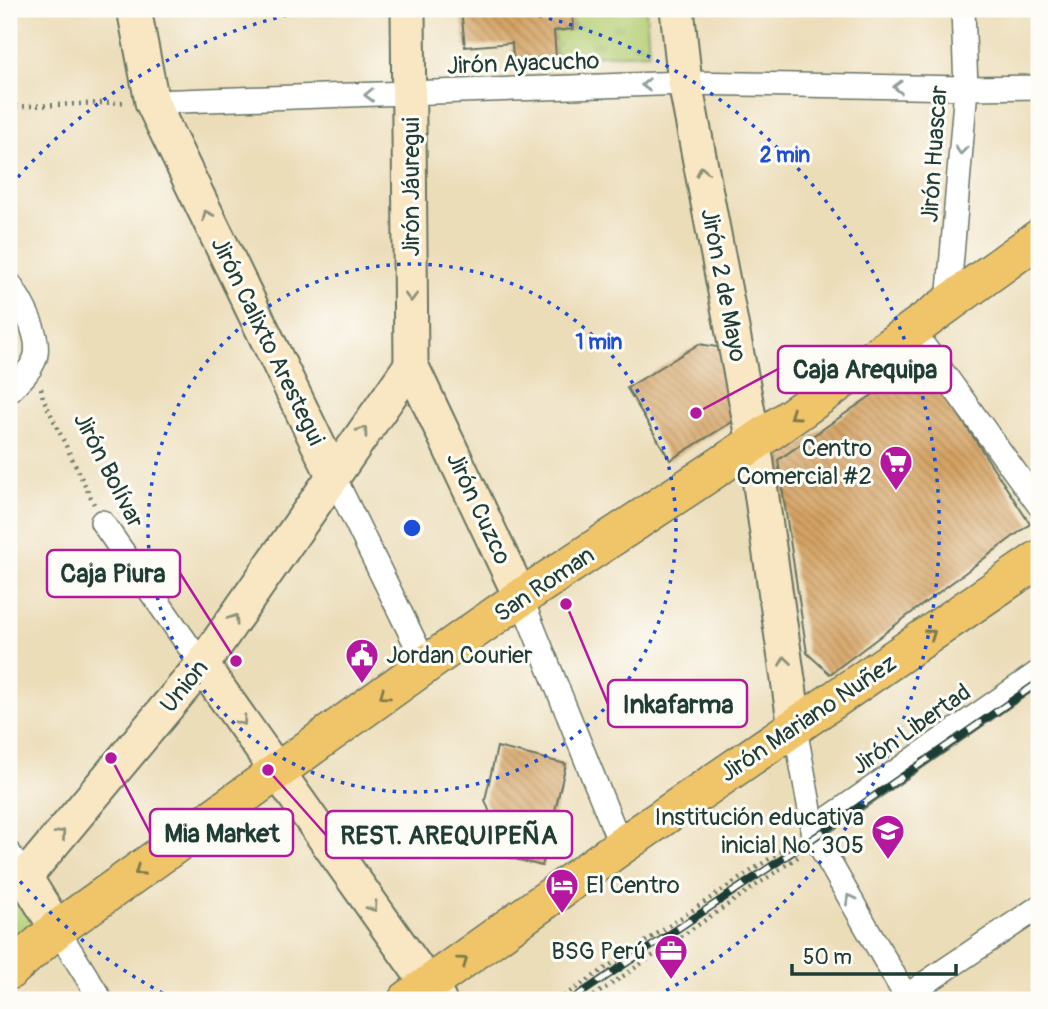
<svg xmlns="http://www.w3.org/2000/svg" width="1048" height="1009" font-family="Pangolin,sans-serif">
<defs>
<pattern id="grass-tufts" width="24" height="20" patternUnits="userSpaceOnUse" patternTransform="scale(1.75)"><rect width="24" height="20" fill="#b4cd72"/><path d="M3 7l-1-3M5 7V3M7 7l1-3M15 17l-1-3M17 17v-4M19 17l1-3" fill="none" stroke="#92a85e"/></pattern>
<pattern id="park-crowns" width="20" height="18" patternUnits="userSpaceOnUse" patternTransform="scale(1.75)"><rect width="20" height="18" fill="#b4cd72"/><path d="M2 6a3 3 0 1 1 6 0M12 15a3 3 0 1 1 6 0" fill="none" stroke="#92a85e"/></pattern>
<pattern id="building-back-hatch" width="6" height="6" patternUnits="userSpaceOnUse" patternTransform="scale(1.75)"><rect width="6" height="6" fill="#d5a364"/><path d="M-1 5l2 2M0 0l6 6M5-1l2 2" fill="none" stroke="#ac8653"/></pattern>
</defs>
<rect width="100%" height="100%" fill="#fdfcf7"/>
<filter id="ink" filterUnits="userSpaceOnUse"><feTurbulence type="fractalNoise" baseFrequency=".0143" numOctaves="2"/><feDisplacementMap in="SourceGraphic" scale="14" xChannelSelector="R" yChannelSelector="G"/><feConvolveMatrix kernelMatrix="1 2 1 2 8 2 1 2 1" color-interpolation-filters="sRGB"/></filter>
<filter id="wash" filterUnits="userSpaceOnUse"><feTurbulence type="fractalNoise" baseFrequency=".00686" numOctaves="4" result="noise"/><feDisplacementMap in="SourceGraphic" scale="28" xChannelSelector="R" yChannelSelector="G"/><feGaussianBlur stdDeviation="1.57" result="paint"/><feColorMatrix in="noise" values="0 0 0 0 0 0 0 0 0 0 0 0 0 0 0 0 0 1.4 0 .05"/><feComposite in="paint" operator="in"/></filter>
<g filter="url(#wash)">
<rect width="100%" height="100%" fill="#ecddb9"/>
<polygon fill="url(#grass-tufts)" stroke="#6a8553" stroke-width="2" points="572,9 646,9 649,53 556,57 554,31 573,29"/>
<polygon fill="url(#park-crowns)" stroke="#6a8553" stroke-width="2" points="24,876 49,917 9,951 9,893"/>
<g id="blocks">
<g fill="url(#building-back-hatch)">
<polygon points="461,9 572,9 573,29 554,31 556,57 513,60 512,43 465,47"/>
<polygon points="699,344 723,348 732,422 670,460 627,388"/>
<polygon points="923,360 1030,524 830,674 807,653 778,460"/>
<polygon points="497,747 566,764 542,866 507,857 485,800"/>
</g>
</g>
</g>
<g filter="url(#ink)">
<use href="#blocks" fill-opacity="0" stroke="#677563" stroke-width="2"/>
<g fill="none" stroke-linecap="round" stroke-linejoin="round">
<defs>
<g id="street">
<polyline points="152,102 685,83 966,88 1039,87"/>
<path d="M9,283C21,301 44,339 34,361C29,373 18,382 9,391"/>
<polyline points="948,303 966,88 963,9"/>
<polyline points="913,331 1039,505"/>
<polyline points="333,475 426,665"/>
<polyline points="102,522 202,665"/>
<polyline points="521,598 621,846"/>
<polyline points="795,728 815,837 908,1000"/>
<polyline points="812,830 1039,672"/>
<polyline points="9,853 25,877"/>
<polyline points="57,929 101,1000"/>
<polyline points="906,996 1039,907"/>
</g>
<g id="secondary">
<polyline points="134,9 152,102 333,475"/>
<polyline points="408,9 411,365 521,598"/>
<polyline points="677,9 685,83 754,443 795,728"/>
<polyline points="202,665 439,1000"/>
<polyline points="57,929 25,877 202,665 411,365"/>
</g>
<g id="primary">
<path d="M9,971L57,929C212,820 364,707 519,599C597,546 677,496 755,442C851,376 944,306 1039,238"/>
<polyline points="407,1000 621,846 1039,559"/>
</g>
</defs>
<use href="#street" stroke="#677563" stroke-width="26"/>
<use href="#secondary" stroke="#677563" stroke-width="37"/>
<use href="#primary" stroke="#677563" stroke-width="40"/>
<g stroke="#677563" stroke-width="4.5" stroke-dasharray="2 5" stroke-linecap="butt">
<polyline points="9,107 126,102"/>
<polyline points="41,388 43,398 94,504"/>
<polyline points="558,1000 796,841"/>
<polyline points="588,1000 802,854"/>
</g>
<use href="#street" stroke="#fff" stroke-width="23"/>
<use href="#secondary" stroke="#f9e7c3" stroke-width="33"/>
<use href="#primary" stroke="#f0c469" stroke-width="37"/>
<defs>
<polyline id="rail" points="571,1000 815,837 1039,682"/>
</defs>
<use href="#rail" stroke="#1f3d34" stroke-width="8"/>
<use href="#rail" stroke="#fdfcf7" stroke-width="5" stroke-dasharray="16" stroke-linecap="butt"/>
</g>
<defs><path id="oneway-chevron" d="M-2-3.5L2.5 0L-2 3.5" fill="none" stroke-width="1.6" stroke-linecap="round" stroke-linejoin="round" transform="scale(1.75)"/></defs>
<g stroke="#8f9e9a">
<use href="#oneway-chevron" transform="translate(646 85) rotate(178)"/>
<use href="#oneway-chevron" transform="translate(898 87) rotate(-179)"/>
<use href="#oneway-chevron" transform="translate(369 95) rotate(178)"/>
<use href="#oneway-chevron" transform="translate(961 150) rotate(95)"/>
<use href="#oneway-chevron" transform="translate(850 899) rotate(-120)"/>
</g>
<g stroke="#8c927c">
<use href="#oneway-chevron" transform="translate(702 171) rotate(-101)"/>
<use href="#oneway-chevron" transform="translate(207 215) rotate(-116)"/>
<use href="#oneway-chevron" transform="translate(411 297) rotate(90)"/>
<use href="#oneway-chevron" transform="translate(363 431) rotate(-55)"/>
<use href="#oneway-chevron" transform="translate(234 619) rotate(-56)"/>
<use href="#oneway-chevron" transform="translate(785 661) rotate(-98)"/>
<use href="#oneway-chevron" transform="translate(242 721) rotate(54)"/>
<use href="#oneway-chevron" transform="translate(61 834) rotate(-50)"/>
<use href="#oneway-chevron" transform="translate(373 907) rotate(55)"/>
</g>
<g stroke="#7d7a4c">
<use href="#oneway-chevron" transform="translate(794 415) rotate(145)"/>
<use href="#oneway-chevron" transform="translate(931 634) rotate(-35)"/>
<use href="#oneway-chevron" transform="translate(384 695) rotate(144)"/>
<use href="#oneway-chevron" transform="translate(139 871) rotate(145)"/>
<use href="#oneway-chevron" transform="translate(463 961) rotate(-36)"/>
</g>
</g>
<g fill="none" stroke="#1d4ed8" stroke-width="3.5" stroke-dasharray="3.5 7">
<circle cx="412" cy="528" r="264"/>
<path d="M172 998A528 528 0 0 1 11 871M11 185A528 528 0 0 1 316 9M508 9A528 528 0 0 1 652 998"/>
</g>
<defs>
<symbol id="supermarket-pin" viewBox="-11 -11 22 30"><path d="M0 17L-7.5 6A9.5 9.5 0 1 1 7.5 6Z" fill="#b5179e" stroke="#fdfcf7"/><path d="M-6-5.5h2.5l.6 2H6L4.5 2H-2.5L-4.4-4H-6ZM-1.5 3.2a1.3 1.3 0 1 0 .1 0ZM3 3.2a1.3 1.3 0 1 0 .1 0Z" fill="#fff"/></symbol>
<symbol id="civic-pin" viewBox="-11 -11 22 30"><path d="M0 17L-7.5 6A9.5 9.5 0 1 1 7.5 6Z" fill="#b5179e" stroke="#fdfcf7"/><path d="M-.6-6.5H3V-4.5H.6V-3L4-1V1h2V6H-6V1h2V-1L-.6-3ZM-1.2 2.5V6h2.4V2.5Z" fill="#fff"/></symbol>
<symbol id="school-pin" viewBox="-11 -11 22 30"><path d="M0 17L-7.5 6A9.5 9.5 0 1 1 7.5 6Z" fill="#b5179e" stroke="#fdfcf7"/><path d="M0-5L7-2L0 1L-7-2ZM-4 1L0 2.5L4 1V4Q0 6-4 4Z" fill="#fff"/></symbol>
<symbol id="hotel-pin" viewBox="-11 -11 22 30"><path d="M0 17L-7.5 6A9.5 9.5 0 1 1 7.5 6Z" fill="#b5179e" stroke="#fdfcf7"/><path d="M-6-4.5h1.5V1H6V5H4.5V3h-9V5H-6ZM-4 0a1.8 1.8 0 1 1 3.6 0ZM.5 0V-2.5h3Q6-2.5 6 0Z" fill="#fff"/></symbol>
<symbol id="office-pin" viewBox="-11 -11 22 30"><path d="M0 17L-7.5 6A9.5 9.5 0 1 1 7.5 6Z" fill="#b5179e" stroke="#fdfcf7"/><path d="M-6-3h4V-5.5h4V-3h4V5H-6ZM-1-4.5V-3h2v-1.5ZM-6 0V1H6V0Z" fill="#fff"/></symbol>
</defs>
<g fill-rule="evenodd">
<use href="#supermarket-pin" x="877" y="443" width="38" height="52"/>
<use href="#civic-pin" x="343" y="636" width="38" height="52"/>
<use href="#school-pin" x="869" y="812" width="38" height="52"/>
<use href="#hotel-pin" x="543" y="866" width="38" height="52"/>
<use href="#office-pin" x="652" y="932" width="38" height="52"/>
</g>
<g text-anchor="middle" stroke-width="6" stroke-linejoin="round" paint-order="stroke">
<g font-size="24" fill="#1f3d34" stroke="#fdfcf7">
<text transform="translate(523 63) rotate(-2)" y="8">Jirón Ayacucho</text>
<text transform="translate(934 154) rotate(-86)" y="8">Jirón Huascar</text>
<text transform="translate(411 187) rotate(-90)" y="8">Jirón Jáuregui</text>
<text transform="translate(724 285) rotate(79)" y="8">Jirón 2 de Mayo</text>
<text transform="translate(268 341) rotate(64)" y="8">Jirón Calixto Arestegui</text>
<text transform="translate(109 470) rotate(63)" y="8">Jirón Bolívar</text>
<text transform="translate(479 508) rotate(65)" y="8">Jirón Cuzco</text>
<text transform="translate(544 584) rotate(-34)" y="8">San Roman</text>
<text transform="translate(184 686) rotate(-51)" y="8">Union</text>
<text transform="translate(808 718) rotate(-34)" y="8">Jirón Mariano Nuñez</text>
<text transform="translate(911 729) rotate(-35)" y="8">Jirón Libertad</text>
</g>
<g font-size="24" fill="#1f3d34" stroke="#fdfcf7" text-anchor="end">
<text x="872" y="456">Centro<tspan x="872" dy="28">Comercial #2</tspan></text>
<text x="386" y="663" text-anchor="start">Jordan Courier</text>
<text x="864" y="825">Institución educativa<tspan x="864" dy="28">inicial No. 305</tspan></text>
<text x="586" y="893" text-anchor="start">El Centro</text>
<text x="646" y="959">BSG Perú</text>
</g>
</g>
<circle cx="412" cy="528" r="10" fill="#1d4ed8" stroke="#fdfcf7" stroke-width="3.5"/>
<g font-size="21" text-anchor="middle" font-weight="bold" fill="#1d4ed8" stroke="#fdfcf7" stroke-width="6" stroke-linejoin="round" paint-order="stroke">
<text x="785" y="162">2 min</text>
<text x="599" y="349">1 min</text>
</g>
<path fill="none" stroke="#b5179e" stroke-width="2.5" d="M696 413L778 369M236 661L180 573M566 604L608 704M111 758L150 833M268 770L326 835"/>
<g fill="#b5179e" stroke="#fdfcf7" stroke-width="2.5">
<circle cx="696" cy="413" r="7"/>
<circle cx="236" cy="661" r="7"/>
<circle cx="566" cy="604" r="7"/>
<circle cx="111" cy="758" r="7"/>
<circle cx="268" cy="770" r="7"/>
</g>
<g fill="#fdfcf7" stroke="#b5179e" stroke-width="2.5">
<rect x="778" y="346" width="173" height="47" rx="7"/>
<rect x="47" y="550" width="133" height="47" rx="7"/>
<rect x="608" y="680" width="139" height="47" rx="7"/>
<rect x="150" y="809" width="143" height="47" rx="7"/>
<rect x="326" y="811" width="246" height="47" rx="7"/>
</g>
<g font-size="26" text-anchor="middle" font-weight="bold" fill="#1f3d34">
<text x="865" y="378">Caja Arequipa</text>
<text x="113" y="582">Caja Piura</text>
<text x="678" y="713">Inkafarma</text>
<text x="222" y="842">Mia Market</text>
<text x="449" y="844">REST. AREQUIPEÑA</text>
</g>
<rect width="1048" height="1009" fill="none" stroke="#fdfcf7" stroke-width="35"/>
<path d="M792 964v10h164v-10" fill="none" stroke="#1f3d34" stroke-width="3.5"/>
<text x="803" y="964" font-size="21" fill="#1f3d34" stroke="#fdfcf7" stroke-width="5" paint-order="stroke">50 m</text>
</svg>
